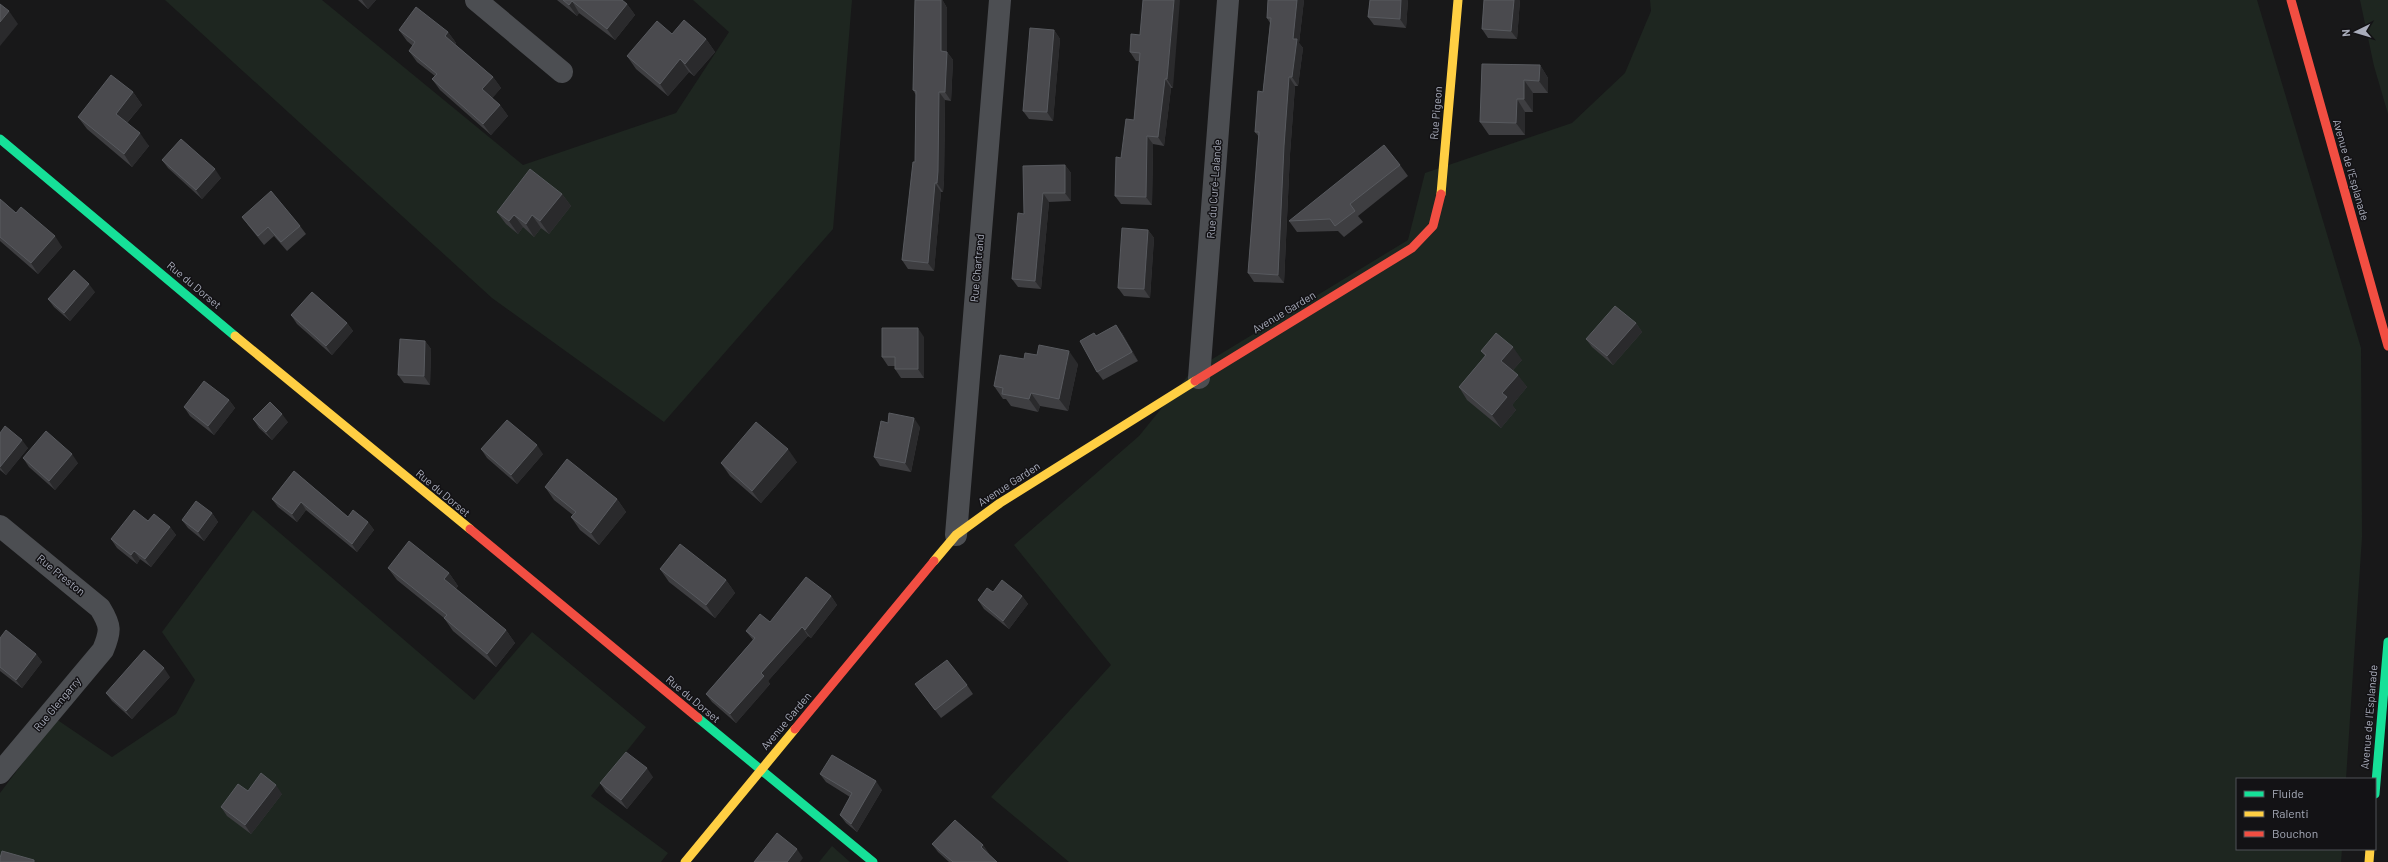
<svg xmlns="http://www.w3.org/2000/svg" width="2388" height="862" font-family="Barlow,sans-serif">
<rect width="100%" height="100%" fill="#181819"/>
<g fill="#1e2620">
<polygon points="165,0 322,0 523,165 676,113 729,32 693,0 852,0 833,229 664,422 492,298"/>
<polygon points="1650,0 2257,0 2361,348 2362,537 2346,779 2237,779 2237,849 2342,849 2341,862 1069,862 991,797 1111,665 1014,545 1139,436 1191,372 1408,240 1425,173 1572,123 1625,73 1651,11"/>
<polygon points="2360,0 2388,0 2388,114 2374,66"/>
<polygon points="253,510 474,700 532,632 646,727 591,796 668,853 661,862 0,862 0,793 56,719 112,757 176,714 195,680 162,632"/>
<polygon points="832,846 850,862 819,862"/>
</g>
<g fill="none" stroke-linecap="round" stroke-linejoin="round">
<g stroke="#4c4e52" stroke-width="22">
<polyline points="476,0 562,72"/>
<polyline points="1199,378 1228,0"/>
<path d="M0,526L100,608C111,626 111,631 103,650L0,773"/>
<polyline points="956,535 1000,0"/>
</g>
<g stroke="#16e098" stroke-width="9">
<polyline points="0,139 235,336"/>
<polyline points="698,718 873,862"/>
<polyline points="2375,794 2388,642"/>
</g>
<g stroke="#ffcf43" stroke-width="9">
<polyline points="1441,194 1458,0"/>
<polyline points="235,336 470,529"/>
<polyline points="934,561 956,535 1000,503 1195,381"/>
<polyline points="685,862 795,729"/>
<polyline points="2369,862 2370,849"/>
</g>
<g stroke="#f24e42" stroke-width="9">
<polyline points="2291,0 2388,346"/>
<polyline points="1195,381 1412,248 1433,226 1441,194"/>
<polyline points="470,529 698,718"/>
<polyline points="795,729 934,561"/>
</g>
</g>
<g fill="#3e3e41">
<polygon points="358,0 376,0 368,9"/>
<polygon points="557,0 622,0 627,4 635,15 615,40 579,13 577,16"/>
<polygon points="915,0 943,0 943,1 947,8 947,52 953,60 951,101 945,100 944,180 943,192 941,192 934,271 908,269 902,260 915,162 916,95 913,90"/>
<polygon points="1268,0 1304,0 1299,43 1303,48 1298,86 1295,86 1290,154 1284,283 1254,282 1248,273 1259,137 1255,132 1263,92 1270,23 1267,18"/>
<polygon points="1370,0 1408,0 1406,28 1374,25 1368,17"/>
<polygon points="1484,0 1520,0 1517,39 1488,38 1482,29"/>
<polygon points="399,30 448,32 456,43 455,44 493,77 501,88 492,98 500,105 508,116 491,135 440,90 432,79 435,76 417,62 409,51 413,46 407,41"/>
<polygon points="1054,30 1060,39 1053,121 1029,119 1023,111"/>
<polygon points="672,34 706,39 715,52 694,76 689,72 668,96 636,69 627,56"/>
<polygon points="1140,35 1173,88 1171,88 1164,146 1153,144 1152,205 1121,204 1115,196 1121,158 1134,120 1139,61 1136,61 1130,52"/>
<polygon points="1540,65 1548,78 1548,93 1533,93 1533,112 1525,112 1525,135 1489,135 1480,122"/>
<polygon points="133,92 142,105 127,123 149,146 132,167 87,129 78,117"/>
<polygon points="162,160 221,178 202,199 168,168"/>
<polygon points="1065,165 1071,173 1071,201 1049,202 1041,289 1018,287 1012,279 1024,214"/>
<polygon points="1400,165 1408,176 1358,216 1363,222 1344,237 1338,231 1297,232 1289,221"/>
<polygon points="562,194 571,206 549,234 541,228 534,237 523,227 518,234 506,224 497,212"/>
<polygon points="0,199 16,213 62,247 38,274 0,241"/>
<polygon points="242,217 300,226 306,234 287,251 274,236 264,245 248,225"/>
<polygon points="1148,230 1154,238 1150,298 1124,296 1118,288"/>
<polygon points="95,292 70,321 54,307 48,299"/>
<polygon points="291,315 347,323 353,331 332,355 297,324"/>
<polygon points="1636,323 1642,332 1613,365 1592,347 1586,339"/>
<polygon points="1094,333 1096,336 1122,333 1138,361 1103,380 1097,372"/>
<polygon points="924,337 924,378 901,378 895,369 895,366 888,366 882,357"/>
<polygon points="425,341 431,349 430,385 404,383 398,375"/>
<polygon points="1481,351 1522,360 1513,370 1527,387 1512,405 1516,410 1501,428 1467,400 1459,387 1485,356"/>
<polygon points="1024,359 1078,364 1068,411 1040,406 1038,412 1011,406 1006,399 1003,399 994,386"/>
<polygon points="229,400 235,408 214,435 190,416 184,407"/>
<polygon points="253,419 288,422 272,440 259,428"/>
<polygon points="888,423 920,427 911,472 880,466 874,457"/>
<polygon points="0,433 28,448 6,475 0,470"/>
<polygon points="481,449 543,454 517,484 487,458"/>
<polygon points="23,458 78,463 55,490 29,467"/>
<polygon points="797,462 761,503 730,476 721,463"/>
<polygon points="294,471 348,517 368,522 374,530 357,552 306,510 297,522 278,507 272,499"/>
<polygon points="545,487 617,499 626,512 599,545 580,530 571,517 573,515 554,500"/>
<polygon points="212,513 218,522 204,541 188,528 182,520"/>
<polygon points="148,521 170,527 176,535 151,567 140,559 137,564 117,548 111,539"/>
<polygon points="388,568 449,573 458,586 456,589 506,630 515,643 496,667 453,631 444,618 397,580"/>
<polygon points="660,569 726,580 735,593 715,618 669,582"/>
<polygon points="993,592 1022,596 1028,604 1009,629 984,609 978,600"/>
<polygon points="831,596 837,605 811,638 808,636 768,681 770,684 736,723 712,702 706,694 753,640 746,631 770,622"/>
<polygon points="0,638 36,654 42,662 22,688 0,671"/>
<polygon points="170,677 132,719 112,701 106,693"/>
<polygon points="915,684 967,685 973,694 941,718"/>
<polygon points="820,774 882,790 857,832 846,823 840,815 850,797 826,782"/>
<polygon points="653,777 627,809 606,792 600,783"/>
<polygon points="248,791 282,794 251,834 227,816 221,807"/>
<polygon points="932,844 983,845 989,854 988,854 997,862 949,862 938,852"/>
</g>
<g fill="#2a2a2c">
<polygon points="362,0 376,0 368,9"/>
<polygon points="937,0 943,0 943,1 947,8 947,55 947,52 953,60 951,101 945,92 941,51"/>
<polygon points="1174,0 1180,0 1173,88 1167,79"/>
<polygon points="1297,0 1304,0 1299,43 1303,48 1298,86 1292,77 1293,39"/>
<polygon points="1401,0 1408,0 1406,28 1400,19"/>
<polygon points="1514,0 1520,0 1517,39 1511,31"/>
<polygon points="572,1 579,13 577,16 569,5"/>
<polygon points="627,4 635,15 615,40 607,29"/>
<polygon points="9,11 18,24 0,46 0,22"/>
<polygon points="1054,30 1060,39 1053,121 1047,112"/>
<polygon points="448,32 456,43 453,47 445,36"/>
<polygon points="706,39 715,52 694,76 685,64"/>
<polygon points="680,59 689,72 668,96 660,84"/>
<polygon points="1540,65 1548,78 1548,93 1539,81"/>
<polygon points="493,77 501,88 490,101 482,89"/>
<polygon points="1289,77 1295,86 1290,154 1284,283 1278,275 1284,146"/>
<polygon points="1165,79 1171,88 1164,146 1158,137"/>
<polygon points="1524,80 1533,93 1533,112 1524,99"/>
<polygon points="133,92 142,105 124,126 116,114"/>
<polygon points="939,92 945,100 944,180 943,192 937,183"/>
<polygon points="1517,99 1525,112 1525,135 1516,123"/>
<polygon points="500,105 508,116 491,135 483,124"/>
<polygon points="140,133 149,146 132,167 124,154"/>
<polygon points="1147,136 1153,144 1152,205 1146,197"/>
<polygon points="1065,165 1071,173 1071,201 1065,193"/>
<polygon points="215,169 221,178 202,199 196,190"/>
<polygon points="935,183 941,192 934,271 928,263"/>
<polygon points="1043,193 1049,202 1041,289 1035,281"/>
<polygon points="562,194 571,206 549,234 540,221"/>
<polygon points="514,215 523,227 518,234 509,221"/>
<polygon points="532,215 541,228 534,237 526,224"/>
<polygon points="1148,230 1154,238 1150,298 1144,289"/>
<polygon points="55,236 62,247 38,274 31,263"/>
<polygon points="89,284 95,292 70,321 64,313"/>
<polygon points="347,323 353,331 332,355 326,346"/>
<polygon points="1636,323 1642,332 1613,365 1607,356"/>
<polygon points="1116,325 1122,333 1138,361 1132,352"/>
<polygon points="918,328 924,337 924,378 918,369"/>
<polygon points="425,341 431,349 430,385 424,376"/>
<polygon points="1513,347 1522,360 1510,373 1501,361"/>
<polygon points="1069,351 1078,364 1068,411 1059,399"/>
<polygon points="1518,375 1527,387 1512,405 1516,410 1501,428 1492,415 1502,393"/>
<polygon points="1031,393 1040,406 1038,412 1029,399"/>
<polygon points="229,400 235,408 214,435 208,426"/>
<polygon points="282,414 288,422 272,440 266,432"/>
<polygon points="914,418 920,427 911,472 905,463"/>
<polygon points="22,440 28,448 6,475 0,467"/>
<polygon points="537,445 543,454 517,484 511,475"/>
<polygon points="788,449 797,462 761,503 752,491"/>
<polygon points="72,454 78,463 55,490 49,481"/>
<polygon points="617,499 626,512 599,545 591,533"/>
<polygon points="301,502 306,510 297,522 292,514"/>
<polygon points="212,513 218,522 204,541 198,532"/>
<polygon points="368,522 374,530 357,552 352,544"/>
<polygon points="170,527 176,535 151,567 145,559"/>
<polygon points="134,551 140,559 137,564 131,555"/>
<polygon points="449,573 458,586 453,592 444,579"/>
<polygon points="726,580 735,593 715,618 706,605"/>
<polygon points="831,596 837,605 811,638 805,630"/>
<polygon points="1022,596 1028,604 1009,629 1003,621"/>
<polygon points="802,627 808,636 768,681 770,684 736,723 730,714 761,673"/>
<polygon points="506,630 515,643 496,667 487,654"/>
<polygon points="36,654 42,662 22,688 16,680"/>
<polygon points="164,668 170,677 132,719 126,711"/>
<polygon points="647,768 653,777 627,809 621,800"/>
<polygon points="876,781 882,790 857,832 851,824"/>
<polygon points="276,785 282,794 251,834 245,825"/>
<polygon points="983,845 989,854 987,856 981,847"/>
<polygon points="797,849 803,858 800,862 787,862"/>
</g>
<g fill="#4a4a4e" stroke="#585a5f">
<polygon points="563,0 622,0 627,4 607,29 572,1 569,5"/>
<polygon points="915,0 941,0 941,51 947,52 945,92 939,92 938,171 937,183 935,183 928,263 902,260 913,162 915,162 916,91 913,90"/>
<polygon points="1143,0 1174,0 1167,79 1165,79 1158,137 1147,136 1146,197 1115,196 1116,157 1121,158 1126,119 1134,120 1140,53 1130,52 1131,34 1140,35"/>
<polygon points="1268,0 1297,0 1293,39 1297,39 1292,77 1289,77 1284,146 1278,275 1248,273 1259,132 1255,132 1258,91 1263,92 1271,18 1267,18"/>
<polygon points="1370,0 1401,0 1400,19 1368,17"/>
<polygon points="1484,0 1514,0 1511,31 1482,29"/>
<polygon points="0,4 9,11 0,22"/>
<polygon points="416,7 448,32 445,36 493,77 482,89 500,105 483,124 432,79 437,74 409,51 415,42 399,30"/>
<polygon points="684,20 706,39 685,64 680,59 660,84 627,56 657,21 672,34"/>
<polygon points="1030,28 1054,30 1047,112 1023,111"/>
<polygon points="1482,64 1540,65 1539,81 1524,80 1524,99 1517,99 1516,123 1480,122"/>
<polygon points="111,75 133,92 116,114 140,133 124,154 78,117"/>
<polygon points="181,139 215,169 196,190 162,160"/>
<polygon points="1384,145 1400,165 1350,204 1355,211 1335,226 1330,219 1289,221"/>
<polygon points="1065,165 1065,193 1043,193 1035,281 1012,279 1018,213 1024,214 1023,166"/>
<polygon points="530,169 562,194 540,221 532,215 526,224 514,215 509,221 497,212"/>
<polygon points="271,191 300,226 281,242 268,227 258,236 242,217"/>
<polygon points="0,199 16,213 21,207 55,236 31,263 0,237"/>
<polygon points="1122,228 1148,230 1144,289 1118,288"/>
<polygon points="74,270 89,284 64,313 48,299"/>
<polygon points="312,292 347,323 326,346 291,315"/>
<polygon points="1615,306 1636,323 1607,356 1586,339"/>
<polygon points="1116,325 1132,352 1097,372 1080,341 1094,333 1096,336"/>
<polygon points="882,328 918,328 918,369 895,369 895,357 882,357"/>
<polygon points="1496,333 1513,347 1501,361 1518,375 1502,393 1507,397 1492,415 1459,387 1486,355 1481,351"/>
<polygon points="400,339 425,341 424,376 398,375"/>
<polygon points="1039,345 1069,351 1059,399 1031,393 1029,399 1002,394 1003,388 994,386 1000,355 1024,359 1025,353 1037,355"/>
<polygon points="204,381 229,400 208,426 184,407"/>
<polygon points="270,402 282,414 266,432 253,419"/>
<polygon points="889,413 914,418 905,463 874,457 881,421 888,423"/>
<polygon points="507,420 537,445 511,475 481,449"/>
<polygon points="756,422 788,449 752,491 721,463"/>
<polygon points="5,426 22,440 0,467 0,433"/>
<polygon points="46,431 72,454 49,481 23,458"/>
<polygon points="567,459 617,499 591,533 571,517 576,512 545,487"/>
<polygon points="294,471 348,517 353,510 368,522 352,544 301,502 292,514 272,499"/>
<polygon points="196,501 212,513 198,532 182,520"/>
<polygon points="134,510 148,521 154,514 170,527 145,559 134,551 131,555 111,539"/>
<polygon points="409,541 449,573 444,579 506,630 487,654 444,618 447,615 388,568"/>
<polygon points="680,544 726,580 706,605 660,569"/>
<polygon points="806,577 831,596 805,630 802,627 761,673 764,676 730,714 706,694 755,638 746,631 760,614 770,622"/>
<polygon points="1002,580 1022,596 1003,621 978,600 987,588 993,592"/>
<polygon points="6,630 36,654 16,680 0,667 0,638"/>
<polygon points="144,650 164,668 126,711 106,693"/>
<polygon points="947,660 967,685 935,710 915,684"/>
<polygon points="626,752 647,768 621,800 600,783"/>
<polygon points="832,755 876,781 851,824 840,815 852,793 820,774"/>
<polygon points="261,773 276,785 245,825 221,807 238,784 248,791"/>
<polygon points="955,820 983,845 981,847 997,862 953,862 932,844"/>
<polygon points="777,833 797,849 787,862 754,862"/>
<polygon points="2,851 34,860 34,862 0,862 0,858"/>
</g>
<g text-anchor="middle" stroke-width="3" stroke-linejoin="round" paint-order="stroke">
<g font-size="11" fill="#a9adbb" stroke="#131215">
<text transform="translate(1436 113) rotate(-85)" y="4">Rue Pigeon</text>
<text transform="translate(2351 170) rotate(74)" y="4">Avenue de l'Esplanade</text>
<text transform="translate(1214 189) rotate(-86)" y="4">Rue du Curé-Lalande</text>
<text transform="translate(977 268) rotate(-85)" y="4">Rue Chartrand</text>
<text transform="translate(194 285) rotate(40)" y="4">Rue du Dorset</text>
<text transform="translate(1284 312) rotate(-31)" y="4">Avenue Garden</text>
<text transform="translate(1009 484) rotate(-33)" y="4">Avenue Garden</text>
<text transform="translate(443 493) rotate(40)" y="4">Rue du Dorset</text>
<text transform="translate(61 575) rotate(39)" y="4">Rue Preston</text>
<text transform="translate(693 699) rotate(40)" y="4">Rue du Dorset</text>
<text transform="translate(57 704) rotate(-50)" y="4">Rue Glengarry</text>
<text transform="translate(2369 717) rotate(-85)" y="4">Avenue de l'Esplanade</text>
<text transform="translate(786 721) rotate(-50)" y="4">Avenue Garden</text>
</g>
</g>
<rect x="2236" y="778" width="140" height="72" fill="#131215" stroke="#4f5057"/>
<rect x="2244" y="791" width="20" height="6" fill="#16e098" stroke="#4f5057"/>
<text x="2272" y="798" font-size="12" fill="#a9adbb">Fluide</text>
<rect x="2244" y="811" width="20" height="6" fill="#ffcf43" stroke="#4f5057"/>
<text x="2272" y="818" font-size="12" fill="#a9adbb">Ralenti</text>
<rect x="2244" y="831" width="20" height="6" fill="#f24e42" stroke="#4f5057"/>
<text x="2272" y="838" font-size="12" fill="#a9adbb">Bouchon</text>
<g transform="translate(2356 32) rotate(265)" stroke="#131215" stroke-width="3" paint-order="stroke">
<path d="M0-3L7 15L0 10L-7 15Z" fill="#a9adbb"/>
<text y="-6" font-size="11" font-weight="bold" text-anchor="middle" fill="#a9adbb">N</text>
</g>
</svg>
